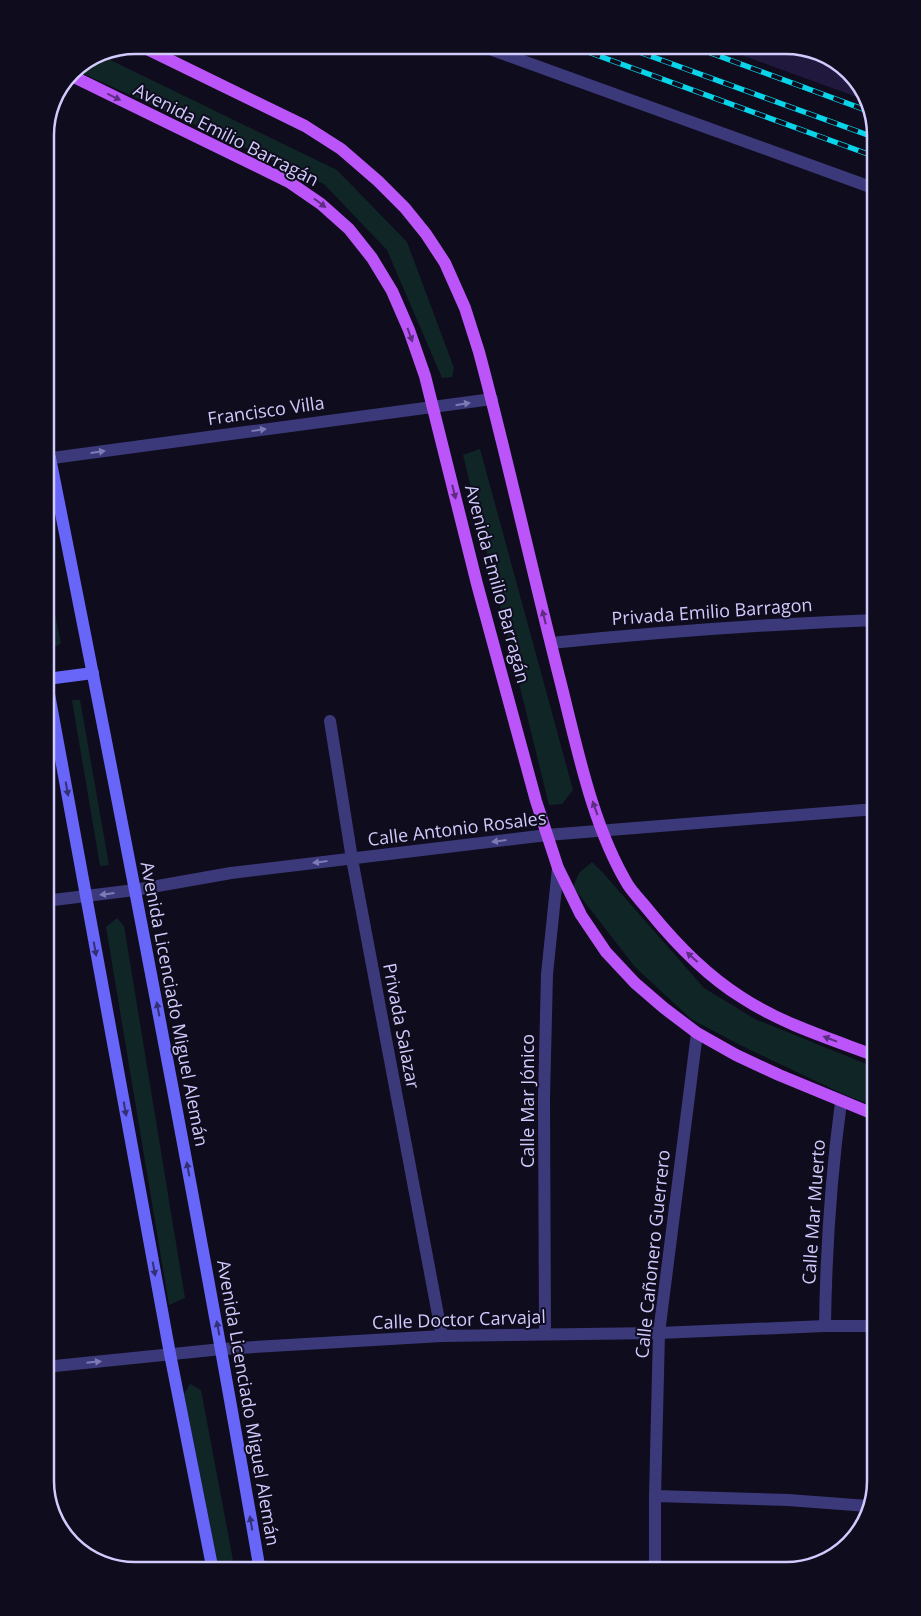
<svg xmlns="http://www.w3.org/2000/svg" width="921" height="1616" font-family="'Open Sans',sans-serif">
<rect width="100%" height="100%" fill="#0f0c1d"/>
<g fill="#102626">
<polygon points="98,54 337,170 407,242 454,368 452,377 442,378 387,250 324,184 82,73 81,65"/>
<polygon points="480,449 573,790 562,804 549,805 463,455"/>
<polygon points="45,566 61,643 57,646 50,646 45,622"/>
<polygon points="72,700 80,700 109,865 100,866"/>
<polygon points="592,862 604,874 704,988 755,1019 876,1068 876,1107 843,1094 740,1045 691,1019 635,967 573,887 579,873"/>
<polygon points="117,918 124,926 185,1298 169,1305 106,927"/>
<polygon points="190,1384 201,1390 235,1571 219,1571 184,1394"/>
</g>
<polygon fill="#20193d" points="714,45 792,45 836,60 867,96 868,101"/>
<g fill="none" stroke-linecap="round" stroke-linejoin="round">
<polyline stroke="#3b397a" stroke-width="12" points="479,45 876,189"/>
<g stroke="#3b397a" stroke-width="12">
<polyline points="45,459 492,399"/>
<path d="M551,643C659,632 767,624 876,620"/>
<polyline points="330,721 352,859 442,1336"/>
<polyline points="45,901 135,890 231,873 547,835 876,809"/>
<path d="M825,1326C826,1251 831,1176 841,1102"/>
<polyline points="545,1334 544,1098 547,974 558,868"/>
<polyline points="45,1367 222,1349 442,1336 659,1333 825,1326 876,1326"/>
<polyline points="655,1496 788,1500 868,1506"/>
<polyline points="514,1571 515,1568"/>
<polyline points="655,1571 655,1496 659,1333 697,1033"/>
</g>
<g stroke="#6865f9" stroke-width="12">
<path d="M45,446L50,458C124,828 196,1199 260,1571"/>
<polyline points="45,672 170,1354 213,1571"/>
<polyline points="47,679 93,673"/>
</g>
<g stroke="#bc55f9" stroke-width="12">
<path d="M139,45L305,126L341,149L378,181L405,208L426,234L445,263L465,308L479,352C508,460 532,571 560,680C577,747 592,825 628,885C634,894 643,903 650,912C676,944 706,975 741,997C782,1024 831,1039 876,1056"/>
<polyline points="70,75 289,182 321,204 349,229 372,258 392,291 409,330 425,376 477,584 536,801 558,868 581,915 606,952 635,983 664,1008 697,1033 736,1055 779,1075 876,1115"/>
</g>
<defs>
<g id="rail">
<polyline points="569,45 876,157"/>
<polyline points="620,45 876,138"/>
<polyline points="689,45 871,112"/>
</g>
</defs>
<use href="#rail" stroke="#09d4ea" stroke-width="5.5"/>
<use href="#rail" stroke="#0f0c1d" stroke-width="4" stroke-dasharray="11" stroke-linecap="butt"/>
</g>
<defs><path id="oneway-solid" d="M-6-.8H1V-3.2L6.5 0L1 3.2V.8H-6Z" transform="scale(1.25)"/></defs>
<g fill="#5d2d80">
<use href="#oneway-solid" transform="translate(114 97) rotate(26)"/>
<use href="#oneway-solid" transform="translate(320 203) rotate(37)"/>
<use href="#oneway-solid" transform="translate(410 335) rotate(70)"/>
<use href="#oneway-solid" transform="translate(454 492) rotate(76)"/>
<use href="#oneway-solid" transform="translate(544 617) rotate(-104)"/>
<use href="#oneway-solid" transform="translate(595 808) rotate(-110)"/>
<use href="#oneway-solid" transform="translate(692 957) rotate(-138)"/>
<use href="#oneway-solid" transform="translate(830 1039) rotate(-159)"/>
</g>
<g fill="#7e7ab5">
<use href="#oneway-solid" transform="translate(463 404) rotate(-9)"/>
<use href="#oneway-solid" transform="translate(259 430) rotate(-8)"/>
<use href="#oneway-solid" transform="translate(98 452) rotate(-8)"/>
<use href="#oneway-solid" transform="translate(499 841) rotate(173)"/>
<use href="#oneway-solid" transform="translate(320 862) rotate(173)"/>
<use href="#oneway-solid" transform="translate(107 894) rotate(173)"/>
<use href="#oneway-solid" transform="translate(94 1362) rotate(-6)"/>
</g>
<g fill="#333075">
<use href="#oneway-solid" transform="translate(67 789) rotate(80)"/>
<use href="#oneway-solid" transform="translate(95 949) rotate(80)"/>
<use href="#oneway-solid" transform="translate(158 1009) rotate(-101)"/>
<use href="#oneway-solid" transform="translate(125 1109) rotate(80)"/>
<use href="#oneway-solid" transform="translate(188 1169) rotate(-101)"/>
<use href="#oneway-solid" transform="translate(154 1269) rotate(80)"/>
<use href="#oneway-solid" transform="translate(218 1328) rotate(-101)"/>
<use href="#oneway-solid" transform="translate(251 1523) rotate(-100)"/>
</g>
<g text-anchor="middle" stroke-width="4" stroke-linejoin="round" paint-order="stroke">
<g font-size="18" fill="#d0cafd" stroke="#0f0c1d">
<text transform="translate(226 135) rotate(27)" y="6">Avenida Emilio Barragán</text>
<text transform="translate(266 411) rotate(-8)" y="6">Francisco Villa</text>
<text transform="translate(497 584) rotate(75)" y="6">Avenida Emilio Barragán</text>
<text transform="translate(712 612) rotate(-4)" y="6">Privada Emilio Barragon</text>
<text transform="translate(457 829) rotate(-7)" y="6">Calle Antonio Rosales</text>
<text transform="translate(174 1004) rotate(79)" y="6">Avenida Licenciado Miguel Alemán</text>
<text transform="translate(401 1026) rotate(79)" y="6">Privada Salazar</text>
<text transform="translate(528 1101) rotate(-90)" y="6">Calle Mar Jónico</text>
<text transform="translate(814 1212) rotate(-86)" y="6">Calle Mar Muerto</text>
<text transform="translate(653 1254) rotate(-84)" y="6">Calle Cañonero Guerrero</text>
<text transform="translate(459 1320) rotate(-2)" y="6">Calle Doctor Carvajal</text>
<text transform="translate(248 1403) rotate(80)" y="6">Avenida Licenciado Miguel Alemán</text>
</g>
</g>
<path d="M0 0H921V1616H0ZM135 54H786A81 81 0 0 1 867 135V1481A81 81 0 0 1 786 1562H135A81 81 0 0 1 54 1481V135A81 81 0 0 1 135 54Z" fill="#0f0c1d" fill-rule="evenodd"/>
<path fill="none" stroke="#d0cafd" stroke-width="2.5" d="M135 54H786A81 81 0 0 1 867 135V1481A81 81 0 0 1 786 1562H135A81 81 0 0 1 54 1481V135A81 81 0 0 1 135 54Z"/>
</svg>
